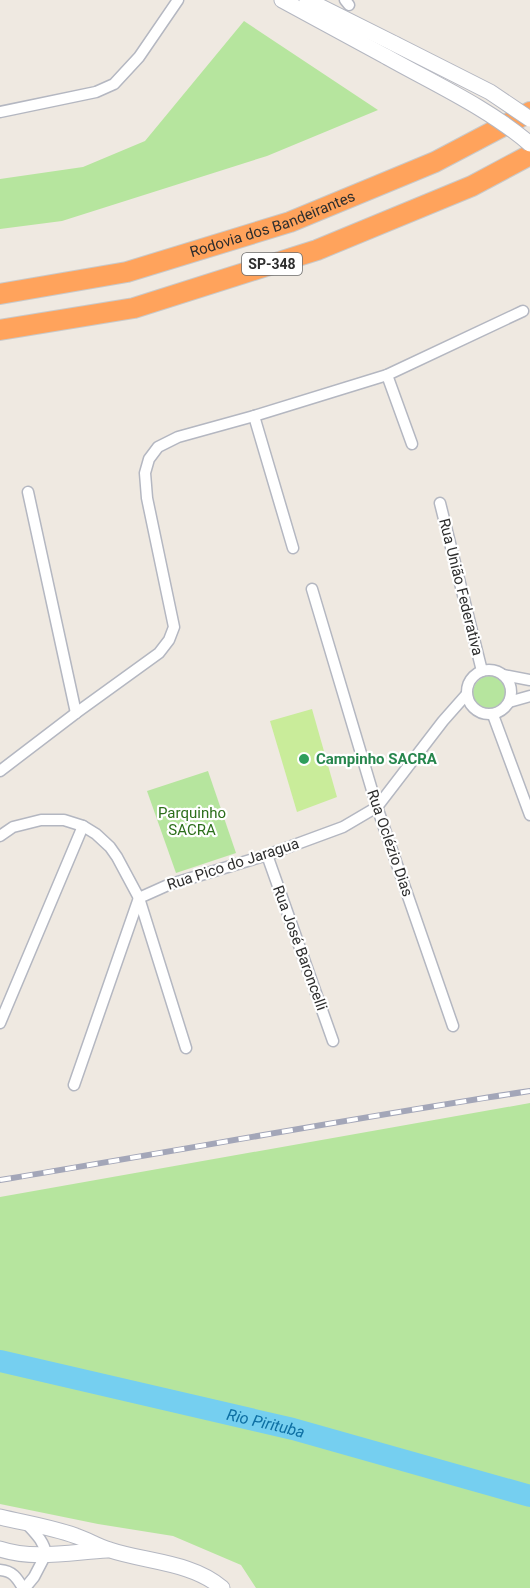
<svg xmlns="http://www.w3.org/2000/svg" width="530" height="1588" font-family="Roboto,sans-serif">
<rect width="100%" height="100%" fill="#efe9e1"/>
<g fill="#b6e59e">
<polygon points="244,21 378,110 267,156 62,221 0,229 0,179 83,167 145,141"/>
<circle cx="490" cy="693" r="17"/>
<polygon points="208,771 236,853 176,873 147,791"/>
<polygon points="530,1103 530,1588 256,1588 241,1565 173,1536 98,1524 0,1504 0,1197"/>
</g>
<polygon fill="#c9ec9a" points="312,709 337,797 297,812 270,721"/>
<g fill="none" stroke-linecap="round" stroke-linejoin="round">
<path stroke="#75cff0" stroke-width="22" id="s1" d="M0,1361L293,1429L530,1496"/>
<defs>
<g id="street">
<polyline points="345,0 349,5"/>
<polyline points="0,112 96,92 114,84 139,57 178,0"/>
<polyline points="387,375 412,444"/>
<polyline points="254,416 293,548"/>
<polyline points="28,492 76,713"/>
<polyline points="440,503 482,671"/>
<polyline points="312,589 377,807 453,1026"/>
<circle cx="489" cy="692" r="22"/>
<polyline points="503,675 530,680"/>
<polyline points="509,702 530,696"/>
<polyline points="493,715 530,815"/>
<polyline points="0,771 76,713 159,653 169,640 174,627 147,498 145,473 149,459 158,447 178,437 254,416 387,375 523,311"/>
<polyline points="0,836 13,827 41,820 64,820 83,826 96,834 110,847 117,857 139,898 186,1048"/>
<polyline points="267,855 333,1041"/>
<polyline points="0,1023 83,826"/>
<polyline points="74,1085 139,898 168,885 267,855 343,827 377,807 443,721 466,695"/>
<path d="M0,1570C13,1571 17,1578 23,1588"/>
<path d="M25,1588L34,1577L46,1554C44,1541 35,1533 26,1523"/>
</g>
<g id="secondary">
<polyline points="282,0 387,57"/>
<polyline points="307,0 395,44"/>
<path d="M0,1517C25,1523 51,1527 76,1536C88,1540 98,1547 110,1550C146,1562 192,1562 222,1588"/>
<path d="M0,1549C33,1560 72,1552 107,1550"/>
</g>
<g id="highway">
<path id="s2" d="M0,294L127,272L290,222L435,162L530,112"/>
<polyline points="0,330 134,308 317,250 472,186 530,155"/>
</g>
</defs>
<use href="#street" stroke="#b4b7c1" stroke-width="13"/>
<use href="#secondary" stroke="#b4b7c1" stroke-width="17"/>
<use href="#highway" stroke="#c9c9c9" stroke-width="22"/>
<use href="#street" stroke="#fff" stroke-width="10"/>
<use href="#secondary" stroke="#fff" stroke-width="15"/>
<use href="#highway" stroke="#ffa35c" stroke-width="20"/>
<defs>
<path id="rail" d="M0,1180C177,1151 353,1118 530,1091"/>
</defs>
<use href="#rail" stroke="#a3a6b8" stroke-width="6"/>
<use href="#rail" stroke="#fff" stroke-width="4" stroke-dasharray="11" stroke-linecap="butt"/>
<defs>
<g id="secondary-bridge">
<polyline points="395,44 490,92 530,119"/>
<path d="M387,57C435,84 488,108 530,144"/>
</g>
</defs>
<use href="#secondary-bridge" stroke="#b4b7c1" stroke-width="17" stroke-linecap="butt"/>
<use href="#secondary-bridge" stroke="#fff" stroke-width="15"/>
</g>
<circle fill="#2e9e5b" stroke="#fff" stroke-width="2" cx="304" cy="759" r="6"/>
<g text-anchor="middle" stroke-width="4.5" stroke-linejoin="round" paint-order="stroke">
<rect fill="#fff" stroke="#6d6d6d" stroke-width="1.5" x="242" y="253" width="60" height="22" rx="4.5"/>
<g font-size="14" font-weight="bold" fill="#2e2e2e">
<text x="272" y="269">SP-348</text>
</g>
<g font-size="15" fill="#2e2e2e" stroke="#fff">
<text dy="5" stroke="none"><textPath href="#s2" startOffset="282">Rodovia dos Bandeirantes</textPath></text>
<text transform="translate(461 587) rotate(76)" y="5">Rua União Federativa</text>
<text transform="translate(390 843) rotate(71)" y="5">Rua Oclézio Dias</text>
<text transform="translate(233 864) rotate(-18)" y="5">Rua Pico do Jaragua</text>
<text transform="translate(300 948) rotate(70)" y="5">Rua José Baroncelli</text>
</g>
<g font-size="15" font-weight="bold" fill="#27864d" stroke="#fff" text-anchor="start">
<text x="316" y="764">Campinho SACRA</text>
</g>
<g font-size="15" fill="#2c6e1b" stroke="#fff">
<text x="192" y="818">Parquinho<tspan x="192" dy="17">SACRA</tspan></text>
</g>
<g font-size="16" font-style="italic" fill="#0d6fa3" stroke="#fff">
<text dy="6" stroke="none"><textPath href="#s1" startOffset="273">Rio Pirituba</textPath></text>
</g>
</g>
</svg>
